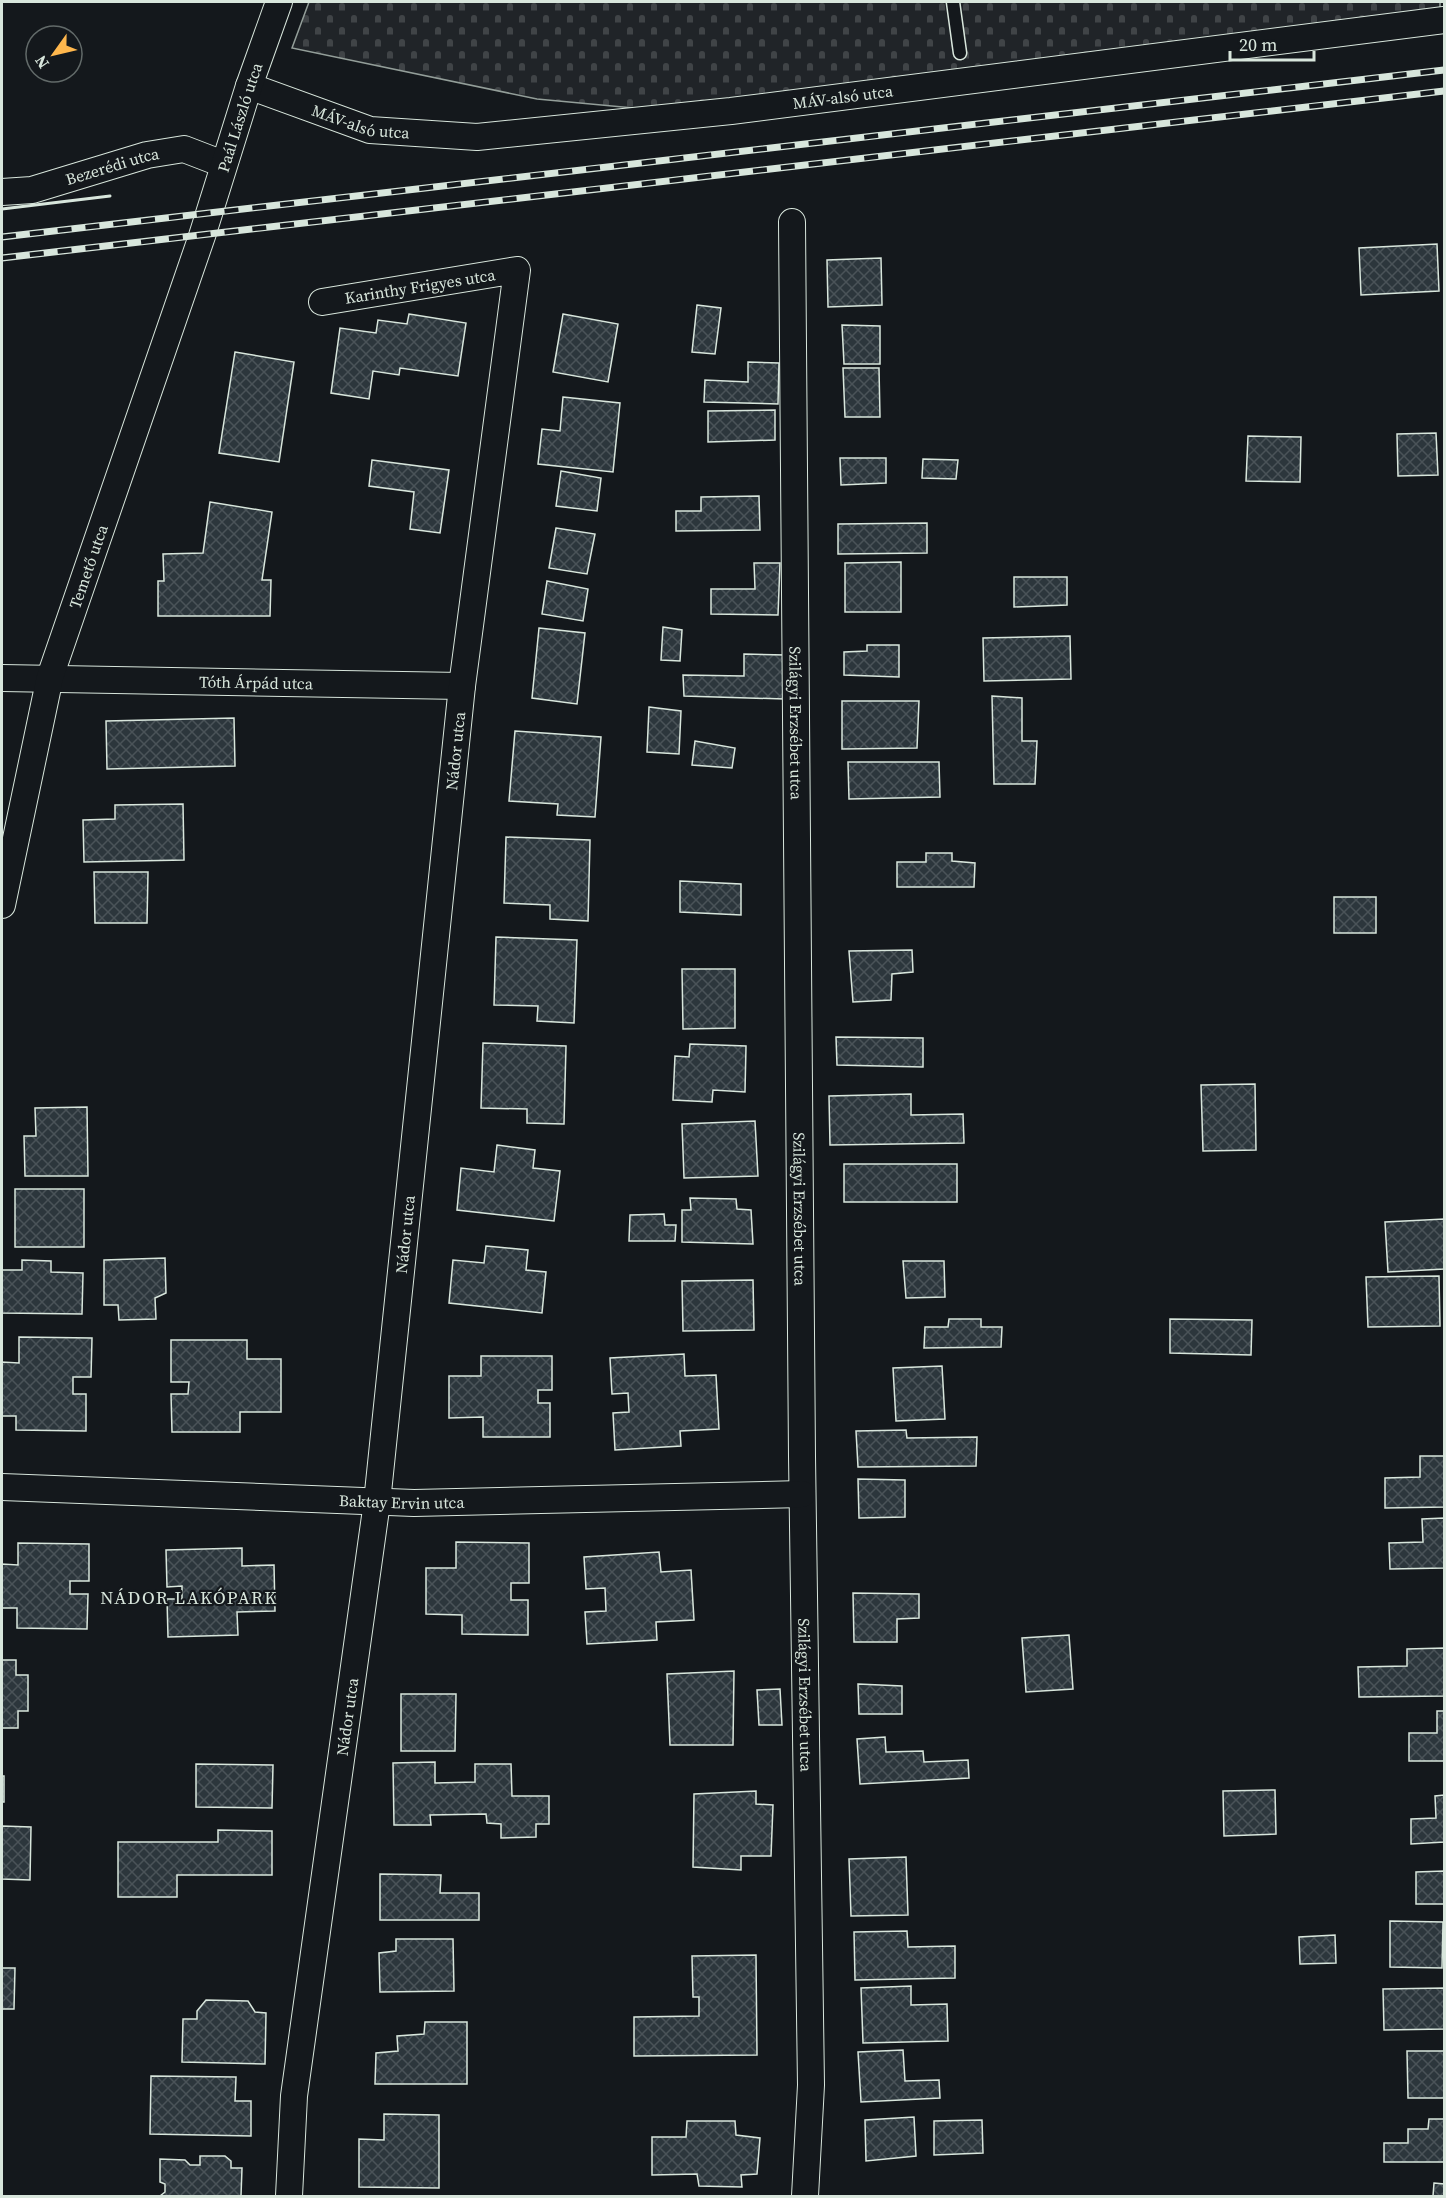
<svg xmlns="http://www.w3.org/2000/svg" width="1446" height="2198" font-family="'Source Serif 4',serif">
<defs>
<pattern id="cemetery-stones" width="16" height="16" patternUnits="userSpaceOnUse" patternTransform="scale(1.5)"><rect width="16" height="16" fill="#202428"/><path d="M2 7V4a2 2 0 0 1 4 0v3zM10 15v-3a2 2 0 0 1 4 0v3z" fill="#404447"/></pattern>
<pattern id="building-cross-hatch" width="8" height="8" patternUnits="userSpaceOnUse" patternTransform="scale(1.5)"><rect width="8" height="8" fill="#2c363c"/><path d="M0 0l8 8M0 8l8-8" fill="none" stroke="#4a5358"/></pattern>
</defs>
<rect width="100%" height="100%" fill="#14181c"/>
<polygon fill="url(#cemetery-stones)" stroke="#939e99" stroke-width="1.5" points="309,2 1440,2 1440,11 730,117 537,99 292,48"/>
<g fill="url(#building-cross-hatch)" stroke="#d8e6dc" stroke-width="1.5">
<polygon points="1437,244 1439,291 1361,295 1359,248"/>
<polygon points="881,258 882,305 828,307 827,260"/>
<polygon points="697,305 721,308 715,354 692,352"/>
<polygon points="409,314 466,323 458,376 400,368 399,375 373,371 369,399 331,393 340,328 376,333 378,320 407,324"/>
<polygon points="563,314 618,324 608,382 553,372"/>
<polygon points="842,325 880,326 880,364 844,364"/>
<polygon points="235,352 294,362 279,462 219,453"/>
<polygon points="748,362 779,363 778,404 704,402 705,380 748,382"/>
<polygon points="843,368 879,368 880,417 845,417"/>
<polygon points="563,397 620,403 613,472 538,464 542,429 560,431"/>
<polygon points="775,410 775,440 708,442 708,411"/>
<polygon points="1436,433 1438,475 1398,476 1397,434"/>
<polygon points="1248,436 1301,437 1300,482 1246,481"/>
<polygon points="840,458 886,458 886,483 841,485"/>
<polygon points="923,459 958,460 956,479 922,478"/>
<polygon points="372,460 449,470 440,533 410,529 414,492 369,486"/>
<polygon points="561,471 601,478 597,511 556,506"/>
<polygon points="759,496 760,530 676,531 676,511 701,511 701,497"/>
<polygon points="210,502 272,512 262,580 271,580 270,616 158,616 158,581 164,581 163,554 203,553"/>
<polygon points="927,523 927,553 838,554 838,524"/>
<polygon points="556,528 595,534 587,574 549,568"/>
<polygon points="901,562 901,612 845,612 845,563"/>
<polygon points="754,563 780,563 778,615 711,614 711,589 755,589"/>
<polygon points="1014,577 1067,577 1067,605 1014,607"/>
<polygon points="547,581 588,589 583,621 542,614"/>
<polygon points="663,627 682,630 680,661 661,660"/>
<polygon points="539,628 585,633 577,704 532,698"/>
<polygon points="1070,636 1071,679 984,681 983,638"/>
<polygon points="867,645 899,645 899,677 844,675 844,652 867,651"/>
<polygon points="744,654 785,655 784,699 684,696 683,675 744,676"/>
<polygon points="992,696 1022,698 1022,741 1037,741 1035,784 994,784"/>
<polygon points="842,701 919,701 917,748 842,749"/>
<polygon points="649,707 681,711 679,754 647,752"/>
<polygon points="234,718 235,766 107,769 106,721"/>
<polygon points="515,731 601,737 595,817 557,815 558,804 509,801"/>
<polygon points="695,741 735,748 732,768 692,765"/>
<polygon points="848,762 939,762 940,797 849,799"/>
<polygon points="183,804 184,860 84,862 83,820 115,819 115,805"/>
<polygon points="506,837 590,840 588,921 550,919 550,905 504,903"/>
<polygon points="926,853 952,853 952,861 975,863 974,887 897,887 897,862 926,862"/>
<polygon points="94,872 148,872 147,923 95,923"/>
<polygon points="680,881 741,884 741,915 680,912"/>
<rect x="1334" y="897" width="42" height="36"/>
<polygon points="496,937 577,940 574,1023 537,1021 538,1006 494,1005"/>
<polygon points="912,950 913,972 892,974 891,1000 853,1002 849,951"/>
<polygon points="682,969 735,969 735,1028 683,1029"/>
<polygon points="836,1037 923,1038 923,1067 837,1065"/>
<polygon points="483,1043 566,1046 564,1124 527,1123 527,1109 481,1108"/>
<polygon points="690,1044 746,1046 745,1092 713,1090 712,1102 673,1100 675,1056 689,1057"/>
<polygon points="1255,1084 1256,1150 1203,1151 1201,1085"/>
<polygon points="911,1094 911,1115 963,1114 964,1143 830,1145 829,1096"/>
<polygon points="87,1107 88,1176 25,1176 24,1136 36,1136 35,1108"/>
<polygon points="755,1121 758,1176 684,1178 682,1124"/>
<polygon points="497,1145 535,1150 533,1168 560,1171 554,1221 457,1210 461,1168 494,1172"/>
<rect x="844" y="1164" width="113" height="38"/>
<rect x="15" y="1189" width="69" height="58"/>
<polygon points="690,1198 736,1199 737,1209 751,1210 753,1244 682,1242 682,1210 691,1210"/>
<polygon points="664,1214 665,1225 676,1225 675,1241 629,1241 630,1215"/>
<polygon points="1444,1219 1444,1269 1388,1272 1385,1222"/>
<polygon points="486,1246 528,1250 526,1270 546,1272 542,1313 449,1303 453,1260 484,1263"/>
<polygon points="165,1258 166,1293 155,1298 156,1319 119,1320 118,1305 104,1305 104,1260"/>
<polygon points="22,1260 51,1261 51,1272 83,1273 82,1314 2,1313 2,1270 22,1270"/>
<polygon points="903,1261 944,1261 945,1297 906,1298"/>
<polygon points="1439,1276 1440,1326 1368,1327 1366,1277"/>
<polygon points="753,1280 754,1330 683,1331 682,1281"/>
<polygon points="949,1319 981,1319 981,1327 1002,1327 1001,1347 924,1348 925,1327 948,1327"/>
<polygon points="1170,1319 1252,1320 1251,1355 1170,1353"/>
<polygon points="19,1337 92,1338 91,1377 73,1377 73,1394 86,1394 86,1431 16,1430 16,1416 2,1416 2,1362 19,1363"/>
<polygon points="171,1340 247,1340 247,1359 281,1359 281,1412 240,1412 240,1432 172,1432 171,1394 188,1394 189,1382 171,1382"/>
<polygon points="684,1354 685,1376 716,1375 719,1429 680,1431 681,1446 615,1450 613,1413 629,1412 628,1393 612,1394 610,1358"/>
<polygon points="481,1356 552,1356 552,1390 538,1390 538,1403 550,1403 550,1437 483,1437 483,1417 449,1418 449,1376 481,1376"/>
<polygon points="942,1366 945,1419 896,1421 893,1368"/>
<polygon points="906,1430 907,1438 977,1437 976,1466 858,1467 856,1431"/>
<polygon points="1420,1456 1444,1456 1444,1507 1385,1508 1385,1478 1420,1477"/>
<polygon points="858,1479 905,1480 905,1517 859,1518"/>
<polygon points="1444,1518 1444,1568 1390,1569 1389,1543 1423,1542 1422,1519"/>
<polygon points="456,1542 529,1543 529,1583 511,1583 511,1600 528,1600 528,1635 462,1634 462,1615 426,1614 426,1568 456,1568"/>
<polygon points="18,1543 89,1544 89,1581 70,1581 70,1594 88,1594 87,1629 17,1628 17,1608 2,1608 2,1564 18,1565"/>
<polygon points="242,1548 242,1566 274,1565 275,1611 237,1612 238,1635 168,1637 167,1599 182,1599 182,1586 167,1587 166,1550"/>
<polygon points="659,1552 661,1572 691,1570 694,1620 656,1622 657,1640 587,1644 585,1612 606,1611 605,1588 586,1589 584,1557"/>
<polygon points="853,1593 919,1594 919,1618 897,1619 897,1642 854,1642"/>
<polygon points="1069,1635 1073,1689 1026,1692 1022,1638"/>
<polygon points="1444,1648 1444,1696 1359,1697 1358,1667 1407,1666 1407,1649"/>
<polygon points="2,1660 16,1660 16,1675 28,1675 28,1711 18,1711 18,1728 2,1728"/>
<polygon points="734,1671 733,1745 670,1745 667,1674"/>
<polygon points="858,1684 902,1686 902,1714 859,1714"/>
<polygon points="780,1689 782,1725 759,1725 757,1690"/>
<polygon points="401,1694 456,1694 455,1751 401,1751"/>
<polygon points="1437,1711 1444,1711 1444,1761 1409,1761 1409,1733 1437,1733"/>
<polygon points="885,1737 886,1752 923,1751 924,1762 968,1760 969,1778 860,1784 857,1739"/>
<polygon points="435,1762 435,1783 475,1782 475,1764 511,1764 512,1796 549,1796 549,1824 536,1824 536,1837 501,1838 501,1824 487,1823 486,1814 430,1815 431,1825 394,1825 393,1763"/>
<polygon points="196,1764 273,1765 272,1808 196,1807"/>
<rect x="2" y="1776" width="2" height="26"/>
<polygon points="1275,1790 1276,1834 1224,1836 1223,1791"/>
<polygon points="756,1791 756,1804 773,1805 771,1856 741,1856 741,1870 693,1867 694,1794"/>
<polygon points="1444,1795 1444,1842 1411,1844 1411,1819 1436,1818 1435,1796"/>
<polygon points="2,1826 31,1827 30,1880 2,1879"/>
<polygon points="218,1830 272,1831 272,1875 177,1875 177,1897 118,1897 118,1842 218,1842"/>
<polygon points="906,1857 908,1915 851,1916 849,1859"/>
<polygon points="1444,1871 1444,1904 1416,1904 1416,1872"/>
<polygon points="380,1874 441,1875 440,1893 479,1893 479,1920 380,1920"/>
<polygon points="1390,1921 1443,1922 1442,1968 1390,1967"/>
<polygon points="907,1931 908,1947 955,1946 955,1978 855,1980 854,1932"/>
<polygon points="1335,1935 1336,1963 1300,1964 1299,1937"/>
<polygon points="396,1939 453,1939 454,1991 380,1992 379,1953 396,1951"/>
<polygon points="756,1955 757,2055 634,2056 634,2017 699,2016 699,1997 693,1997 692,1956"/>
<polygon points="2,1968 15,1968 14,2009 2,2009"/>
<polygon points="911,1986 911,2005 947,2004 948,2041 863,2043 861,1988"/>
<polygon points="1444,1988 1444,2029 1384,2030 1383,1989"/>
<polygon points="206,2000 248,2001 255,2012 266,2013 265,2064 182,2062 183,2019 197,2019 197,2011"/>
<polygon points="425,2022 467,2022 467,2084 375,2084 376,2053 398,2051 397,2036 424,2034"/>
<polygon points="903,2050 905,2081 939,2080 940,2098 861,2102 858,2052"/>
<polygon points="1407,2051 1444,2051 1444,2098 1408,2098"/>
<polygon points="151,2076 236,2077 235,2101 251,2101 251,2136 150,2134"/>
<polygon points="384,2114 439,2115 439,2188 359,2187 359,2139 384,2140"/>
<polygon points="914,2117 916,2156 866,2161 865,2120"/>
<polygon points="1429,2119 1444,2119 1444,2162 1384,2162 1384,2143 1408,2143 1408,2129 1428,2129"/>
<polygon points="982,2120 983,2153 934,2155 934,2121"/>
<polygon points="687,2121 735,2121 736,2135 760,2138 757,2174 741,2175 742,2187 699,2186 697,2174 652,2175 652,2137 686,2137"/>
<polygon points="200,2156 225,2156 231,2161 231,2168 242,2168 241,2196 160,2196 165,2192 165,2184 160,2182 160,2159 185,2160 190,2165 200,2165"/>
<polygon points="1434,2183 1444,2184 1444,2196 1433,2196"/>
</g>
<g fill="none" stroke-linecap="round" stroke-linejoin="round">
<defs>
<polyline id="lane" points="953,2 960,53"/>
<g id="street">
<path id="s1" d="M249,86L370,130L477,137L731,111L1444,20"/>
<path id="s2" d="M2,192L32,190L147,155L184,149L223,164"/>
<path id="s3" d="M792,222L802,1456L811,2085L805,2196"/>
<path id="s4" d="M2,678L462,686"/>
<path id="s5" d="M2,905L50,677L202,236L249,86L279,2"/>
<path id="s6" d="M2,1487L414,1503L802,1494"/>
<path id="s7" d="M289,2196L294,2096L377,1502L462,686L517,270L322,302"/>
</g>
</defs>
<use href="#lane" stroke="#d8e6dc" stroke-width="15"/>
<use href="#street" stroke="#d8e6dc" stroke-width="28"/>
<use href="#lane" stroke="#14181c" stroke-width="12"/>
<use href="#street" stroke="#14181c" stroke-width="26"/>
<defs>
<g id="rail">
<polyline points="2,237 1444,70"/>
<polyline points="2,258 1444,91"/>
</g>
</defs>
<use href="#rail" stroke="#d8e6dc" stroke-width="7"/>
<use href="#rail" stroke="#14181c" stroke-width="4.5" stroke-dasharray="14" stroke-linecap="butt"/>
<polyline stroke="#d8e6dc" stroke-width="3" points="2,209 110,196"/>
</g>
<g text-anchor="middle" stroke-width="4.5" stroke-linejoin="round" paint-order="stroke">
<g font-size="16" fill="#d8e6dc" stroke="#14181c">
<text dy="6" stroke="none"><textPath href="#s1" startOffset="604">MÁV-alsó utca</textPath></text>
<text dy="6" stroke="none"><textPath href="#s5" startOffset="824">Paál László utca</textPath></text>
<text dy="6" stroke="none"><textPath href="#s1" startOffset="118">MÁV-alsó utca</textPath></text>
<text dy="6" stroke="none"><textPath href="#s2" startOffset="114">Bezerédi utca</textPath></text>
<text transform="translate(420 286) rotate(-9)" y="6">Karinthy Frigyes utca</text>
<text dy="6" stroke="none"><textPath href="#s5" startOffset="350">Temető utca</textPath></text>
<text dy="6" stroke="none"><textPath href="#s4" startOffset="254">Tóth Árpád utca</textPath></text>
<text dy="6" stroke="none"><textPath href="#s3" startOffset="501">Szilágyi Erzsébet utca</textPath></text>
<text dy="6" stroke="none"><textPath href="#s7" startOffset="1455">Nádor utca</textPath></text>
<text dy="6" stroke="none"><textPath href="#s3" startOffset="987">Szilágyi Erzsébet utca</textPath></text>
<text dy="6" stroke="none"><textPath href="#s7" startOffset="969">Nádor utca</textPath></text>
<text dy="6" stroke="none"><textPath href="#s6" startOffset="400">Baktay Ervin utca</textPath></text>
<text dy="6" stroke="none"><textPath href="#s3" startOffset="1473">Szilágyi Erzsébet utca</textPath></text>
<text dy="6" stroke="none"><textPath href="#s7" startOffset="483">Nádor utca</textPath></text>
</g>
<g font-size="18" letter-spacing="1.5" fill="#d8e6dc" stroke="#14181c">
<text x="189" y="1604">NÁDOR LAKÓPARK</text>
</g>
</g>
<rect width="1446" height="2198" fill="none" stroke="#d8e6dc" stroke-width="6"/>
<g transform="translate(54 54) rotate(236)"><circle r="28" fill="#14181c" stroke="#626a69" stroke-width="1.5"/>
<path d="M0-4.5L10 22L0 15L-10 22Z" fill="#ffb74d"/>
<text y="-9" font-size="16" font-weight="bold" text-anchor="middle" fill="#d8e6dc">N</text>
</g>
<path d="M1230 51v9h84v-9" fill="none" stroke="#d8e6dc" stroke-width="3"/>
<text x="1239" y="51" font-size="18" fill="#d8e6dc" stroke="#14181c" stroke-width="4.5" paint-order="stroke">20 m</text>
</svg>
